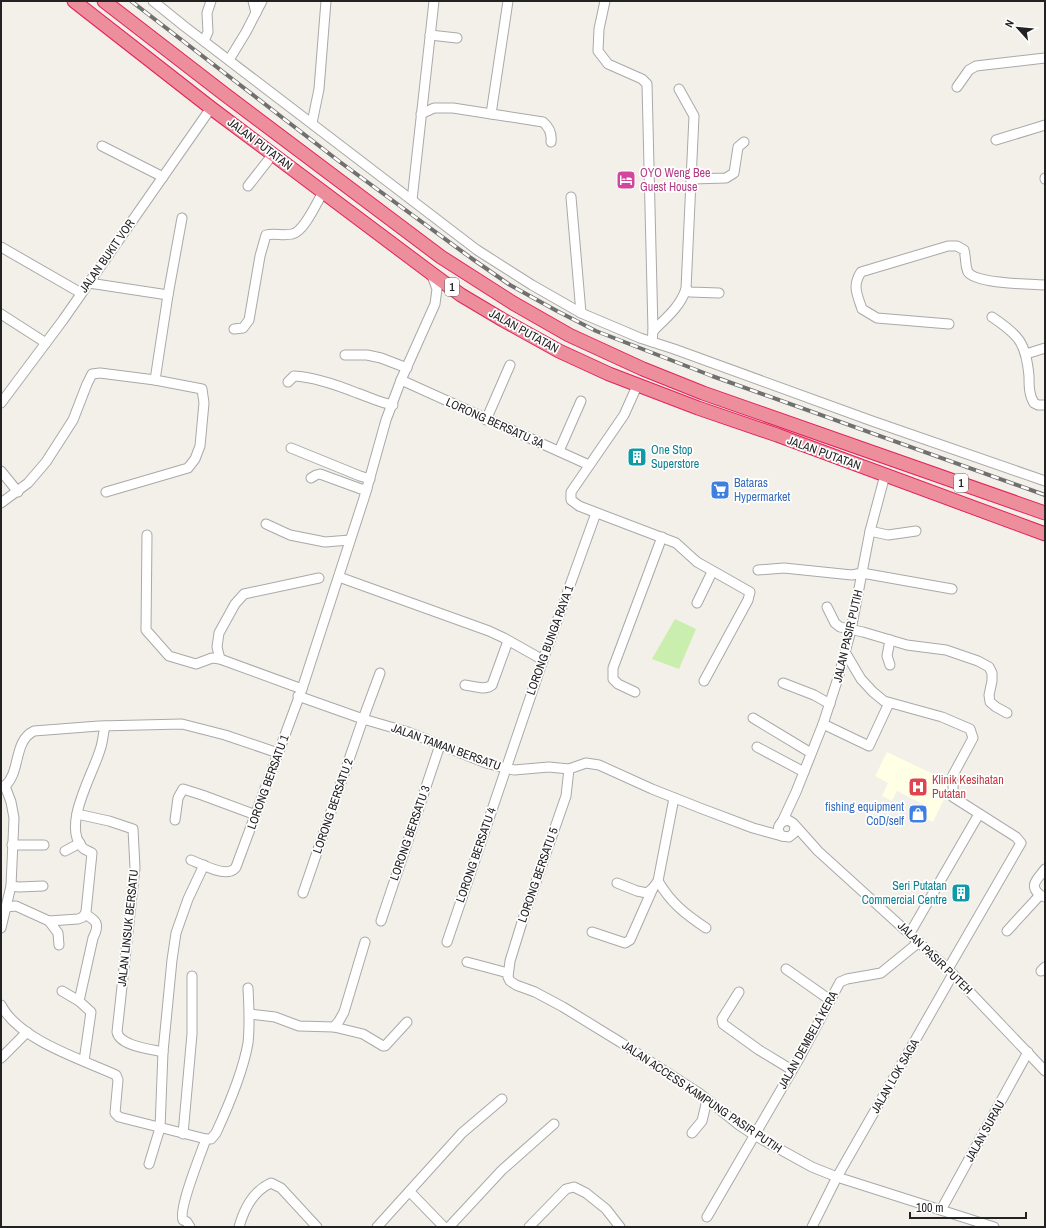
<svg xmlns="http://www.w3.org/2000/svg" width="1046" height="1228" font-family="'Archivo Narrow',sans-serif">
<rect width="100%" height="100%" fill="#f2f0e8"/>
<polygon fill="#feffe5" points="887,752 952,783 933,822 918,815 923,804 897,791 892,801 882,796 888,783 875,776"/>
<polygon fill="#caeead" points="675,619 696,629 679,669 652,659"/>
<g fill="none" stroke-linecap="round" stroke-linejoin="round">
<defs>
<g id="minor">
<polyline points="153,1 184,26 477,250 532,285 581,313 640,338 674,349 872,421 1045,481"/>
<polyline points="253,1 256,13"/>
<polyline points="605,1 599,29 598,51 608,64 642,79 647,84 653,331 652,342"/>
<polyline points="430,35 457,38"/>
<polyline points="204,41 208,32 207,13 211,1"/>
<polyline points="229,60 246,32 262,1"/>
<polyline points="957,87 969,70 976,66 1045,58"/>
<path d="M421,114L434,108H453L543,122C549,127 552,134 551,142"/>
<polyline points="491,114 508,1"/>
<polyline points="312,123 319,89 326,1"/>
<polyline points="996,140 1045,125"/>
<polyline points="102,146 163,177"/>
<polyline points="692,179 726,178 734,173 738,147 744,142"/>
<polyline points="1045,179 1045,178"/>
<polyline points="248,186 273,154"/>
<polyline points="571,197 581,313"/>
<polyline points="412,200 434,1"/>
<polyline points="1,247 81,293"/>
<polyline points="89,283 168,295"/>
<polyline points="686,289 690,292 719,293"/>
<polyline points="1,314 46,343"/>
<path d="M992,317C1019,335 1026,343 1029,376C1029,386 1029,395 1034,403L1038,405H1045"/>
<path d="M949,324L877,318L862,309C857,294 852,286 861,272L948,246H957L964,250C966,257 965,266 968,272C976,284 1030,284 1045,285"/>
<path d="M234,329L243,328L249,320L260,256L266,235C275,233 283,236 292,234C304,232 317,202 323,192"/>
<path d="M653,331C666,318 680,307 686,289L694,116L679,89"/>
<polyline points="1026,354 1045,348"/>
<polyline points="345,355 367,355 381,358 407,368"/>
<polyline points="401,380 589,465"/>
<path d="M288,382L294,376C315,377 337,385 357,393C369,397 380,403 393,405"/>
<polyline points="637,386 624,415 571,492 571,500 579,506 676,543 697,562 750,592 748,600 704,681"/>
<polyline points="1,403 63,320 211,108"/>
<polyline points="486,420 510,365"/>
<polyline points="291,448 360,476 370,479"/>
<polyline points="559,451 581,401"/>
<polyline points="1,471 18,492"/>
<polyline points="311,478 316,475 320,474 361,489 367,489"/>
<polyline points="106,492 188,468 195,459 200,446 204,403 202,389 155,380 168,295 182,218"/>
<polyline points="1,503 28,483 46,462 73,420 87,384 92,374 100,373 155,380"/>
<polyline points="266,524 290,535 325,542 350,540"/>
<polyline points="870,531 888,535 916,531"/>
<polyline points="147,535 146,630 169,656 196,664 212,658 220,659 302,689"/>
<polyline points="758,570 784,568 852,575 862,573 952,589"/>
<polyline points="339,577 489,631 504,638 543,660"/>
<polyline points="697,603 712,572"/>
<polyline points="827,607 835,623 840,627 863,632 907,645 946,650 978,661 989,667 992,673 992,681 989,695 990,702 996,707 1007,713"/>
<polyline points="890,640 887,656 890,665"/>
<polyline points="845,652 861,679 873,692 884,701 942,717 970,729 973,738 953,775 953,797 1016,837 1021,843 948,969"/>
<polyline points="220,659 217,647 219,633 235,604 244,594 319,578"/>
<polyline points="783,683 814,695 830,704"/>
<path d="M465,685C473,686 485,691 492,685L508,641"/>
<polyline points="635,692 618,684 613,679 613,668 662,537"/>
<polyline points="298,696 363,719 408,732 486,763 505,768 514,770 549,767 569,769 586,763 599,765 652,789 700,808 753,828 782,836"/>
<polyline points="753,718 811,753"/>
<polyline points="823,724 869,746 889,703"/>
<polyline points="757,747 804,772"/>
<polyline points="569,769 566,796 523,919 510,961 508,977 510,981 516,985 535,992 563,1007 620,1042 699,1093 739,1125 754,1135 812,1167 837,1177 994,1227"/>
<path d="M1,786H5C21,772 13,741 34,731L99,726L182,724L225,735L278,753"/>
<path d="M77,814L109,821L133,829L135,868L117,1032C120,1046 150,1049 163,1052"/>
<polyline points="175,820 178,798 183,789 202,795 256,815"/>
<polyline points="782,822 796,792 823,724 839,675 851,630 870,531 885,475"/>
<path d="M795,826L794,833L789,837L782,836C777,831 777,827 782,822L788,820L793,823L818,851L948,969L1045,1071"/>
<polyline points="12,845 44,845"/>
<polyline points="65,851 80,843"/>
<path d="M191,860C201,864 221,875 231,871C233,870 235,869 236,867L302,689L365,495L386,420L401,380L435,304L437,289L431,273"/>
<path d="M658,881C671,903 685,914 706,928"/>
<polyline points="617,883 637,891 647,893 653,888 658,881 674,798"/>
<polyline points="11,886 19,887 43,886"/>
<polyline points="303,893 363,719 380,673"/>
<path d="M1040,895C1028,885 1038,879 1045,869"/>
<path d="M6,907L16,906L49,921L78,919L83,917L86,912L92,853C89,851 84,850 82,847C62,825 93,774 100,750C103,742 103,734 105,726"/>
<polyline points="49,921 58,933 59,945"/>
<polyline points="381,921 440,745"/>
<polyline points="1,928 11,886 14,818 11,802 5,786"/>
<polyline points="1007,931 1040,895 1045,897"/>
<polyline points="592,932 625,943 630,940 653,888"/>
<polyline points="910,933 979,814"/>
<polyline points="447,942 543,660 596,513"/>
<polyline points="467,962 508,973"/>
<polyline points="786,969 830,1000"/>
<polyline points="1041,971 1045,967"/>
<polyline points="62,991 79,1001 91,1012 84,1061"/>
<polyline points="739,992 722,1019 723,1024 759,1050 792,1070"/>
<path d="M79,1001L93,938C100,924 97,921 85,914"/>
<path d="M1,1005C19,1040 81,1059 116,1075L118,1080L115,1113L119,1117L206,1139H211L216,1133C228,1107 243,1072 248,1043C250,1025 249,1006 248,988"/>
<polyline points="250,1014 275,1017 299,1026 334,1027 363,1034 383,1046 385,1046 407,1022"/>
<polyline points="334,1027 339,1021 344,1012 365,942"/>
<polyline points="1,1058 27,1032"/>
<polyline points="692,1133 702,1121 707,1100"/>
<polyline points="183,1134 192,1034 192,976"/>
<polyline points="149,1164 160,1128 163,1052 172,960 176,933 188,899 204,865"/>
<polyline points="410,1192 444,1227"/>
<polyline points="941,1210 1028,1052"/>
<polyline points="707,1217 800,1057 840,982 847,979 881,973 919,942"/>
<path d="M190,1227L187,1222L183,1220C178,1210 201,1153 206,1139"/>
<path d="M239,1227C244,1209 253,1191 271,1183L281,1188L317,1227"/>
<polyline points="377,1227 462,1133 502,1099"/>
<polyline points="449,1227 502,1170 554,1124"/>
<polyline points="529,1227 566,1189 574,1187 586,1193 606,1209 620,1227"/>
<polyline points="812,1227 837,1177 953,974"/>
</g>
<g id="highway">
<polyline points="74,1 211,108 431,273 461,295 503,320 559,351 609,374 698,408 777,435 1045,534"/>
<polyline points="104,1 223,93 441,257 513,303 569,335 643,369 703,393 1045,513"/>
</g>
</defs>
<use href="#minor" stroke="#a9a9a9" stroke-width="11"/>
<use href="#highway" stroke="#e4225b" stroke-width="15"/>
<use href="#minor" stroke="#fff" stroke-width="9"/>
<use href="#highway" stroke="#ec8e9b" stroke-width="13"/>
<defs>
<polyline id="rail" points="131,1 340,162 471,258 510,285 557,311 596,331 712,376 1045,495"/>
</defs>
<use href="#rail" stroke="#707070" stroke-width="4"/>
<use href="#rail" stroke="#fff" stroke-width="2.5" stroke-dasharray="8" stroke-linecap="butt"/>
</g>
<defs>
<symbol id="hotel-square" viewBox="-11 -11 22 22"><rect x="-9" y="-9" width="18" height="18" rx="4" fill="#d1479c" stroke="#fff"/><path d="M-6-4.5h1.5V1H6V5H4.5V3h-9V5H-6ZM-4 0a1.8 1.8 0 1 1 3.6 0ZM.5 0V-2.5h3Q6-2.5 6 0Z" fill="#fff"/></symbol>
<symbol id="building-square" viewBox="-11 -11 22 22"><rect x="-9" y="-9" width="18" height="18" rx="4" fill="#0f9aa8" stroke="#fff"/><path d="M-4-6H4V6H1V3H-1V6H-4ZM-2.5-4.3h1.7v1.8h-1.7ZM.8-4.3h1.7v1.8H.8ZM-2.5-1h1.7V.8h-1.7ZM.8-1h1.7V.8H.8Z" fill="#fff"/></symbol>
<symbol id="supermarket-square" viewBox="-11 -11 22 22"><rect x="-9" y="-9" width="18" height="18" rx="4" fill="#3f7fe0" stroke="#fff"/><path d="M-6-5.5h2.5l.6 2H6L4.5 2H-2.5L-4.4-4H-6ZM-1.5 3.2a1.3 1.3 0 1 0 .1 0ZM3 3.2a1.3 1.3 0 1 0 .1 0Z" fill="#fff"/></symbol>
<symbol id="hospital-square" viewBox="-11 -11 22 22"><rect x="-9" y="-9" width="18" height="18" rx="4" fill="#e0444e" stroke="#fff"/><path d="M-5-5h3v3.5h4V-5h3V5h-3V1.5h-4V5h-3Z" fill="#fff"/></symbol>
<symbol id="shop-square" viewBox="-11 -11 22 22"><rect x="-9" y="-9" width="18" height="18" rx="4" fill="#3f7fe0" stroke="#fff"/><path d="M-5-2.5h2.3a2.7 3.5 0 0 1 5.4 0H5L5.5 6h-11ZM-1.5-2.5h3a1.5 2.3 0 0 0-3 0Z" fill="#fff"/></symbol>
</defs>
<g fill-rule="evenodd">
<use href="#hotel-square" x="615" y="169" width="22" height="22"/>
<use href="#building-square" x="626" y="446" width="22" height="22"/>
<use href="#supermarket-square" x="709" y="479" width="22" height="22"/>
<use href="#hospital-square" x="907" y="776" width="22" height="22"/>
<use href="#shop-square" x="907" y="803" width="22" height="22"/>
<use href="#building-square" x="950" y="882" width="22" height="22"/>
</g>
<g text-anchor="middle" stroke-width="3.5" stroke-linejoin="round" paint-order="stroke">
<g fill="#fff" stroke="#646464" stroke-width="1">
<rect x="445" y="278" width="14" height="18" rx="3"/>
<rect x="954" y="474" width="14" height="18" rx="3"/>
</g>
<g font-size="11" font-weight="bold" fill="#222">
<text x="452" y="291">1</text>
<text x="961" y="487">1</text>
</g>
<g font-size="12" fill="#222" stroke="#fff">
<text transform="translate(260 144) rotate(37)" y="4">JALAN PUTATAN</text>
<text transform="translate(107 256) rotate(-55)" y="4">JALAN BUKIT VOR</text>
<text transform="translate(524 331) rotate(29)" y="4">JALAN PUTATAN</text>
<text transform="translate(495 423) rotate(24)" y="4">LORONG BERSATU 3A</text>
<text transform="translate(824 453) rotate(20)" y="4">JALAN PUTATAN</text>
<text transform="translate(848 636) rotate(-77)" y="4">JALAN PASIR PUTIH</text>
<text transform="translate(550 640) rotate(-70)" y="4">LORONG BUNGA RAYA 1</text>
<text transform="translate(446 747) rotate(20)" y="4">JALAN TAMAN BERSATU</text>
<text transform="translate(268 782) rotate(-70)" y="4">LORONG BERSATU 1</text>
<text transform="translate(333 806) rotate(-71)" y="4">LORONG BERSATU 2</text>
<text transform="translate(410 833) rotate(-71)" y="4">LORONG BERSATU 3</text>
<text transform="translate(476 855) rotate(-71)" y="4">LORONG BERSATU 4</text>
<text transform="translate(538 875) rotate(-71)" y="4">LORONG BERSATU 5</text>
<text transform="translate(128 928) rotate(-84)" y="4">JALAN LINSUK BERSATU</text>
<text transform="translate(935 958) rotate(44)" y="4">JALAN PASIR PUTEH</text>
<text transform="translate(808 1040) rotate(-61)" y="4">JALAN DEMBELA KERA</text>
<text transform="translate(895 1076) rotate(-60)" y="4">JALAN LOK SAGA</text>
<text transform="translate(702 1097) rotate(34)" y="4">JALAN ACCESS KAMPUNG PASIR PUTIH</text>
<text transform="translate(985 1131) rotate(-61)" y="4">JALAN SURAU</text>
</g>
<g font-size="12" fill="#b23c85" stroke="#fff" text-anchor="start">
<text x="640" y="177">OYO Weng Bee<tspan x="640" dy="14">Guest House</tspan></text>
</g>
<g font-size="12" fill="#0d838f" stroke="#fff" text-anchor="start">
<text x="651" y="454">One Stop<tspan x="651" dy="14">Superstore</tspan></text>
<text x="947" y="890" text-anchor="end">Seri Putatan<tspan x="947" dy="14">Commercial Centre</tspan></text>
</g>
<g font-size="12" fill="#366cbe" stroke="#fff" text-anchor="start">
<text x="734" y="487">Bataras<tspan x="734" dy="14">Hypermarket</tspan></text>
<text x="904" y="811" text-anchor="end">fishing equipment<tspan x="904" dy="14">CoD/self</tspan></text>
</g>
<g font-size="12" fill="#be3a42" stroke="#fff" text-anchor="start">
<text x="932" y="784">Klinik Kesihatan<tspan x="932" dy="14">Putatan</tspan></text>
</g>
</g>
<rect width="1046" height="1228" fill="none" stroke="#222222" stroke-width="4"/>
<g transform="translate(1018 28) rotate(297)" stroke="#ffffff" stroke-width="3" paint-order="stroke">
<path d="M0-3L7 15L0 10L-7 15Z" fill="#222222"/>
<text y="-6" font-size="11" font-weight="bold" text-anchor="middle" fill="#222222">N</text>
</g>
<path d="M910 1212v6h116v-6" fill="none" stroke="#222222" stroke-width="2"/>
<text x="916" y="1212" font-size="12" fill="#222222" stroke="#ffffff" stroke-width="3" paint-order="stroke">100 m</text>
</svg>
